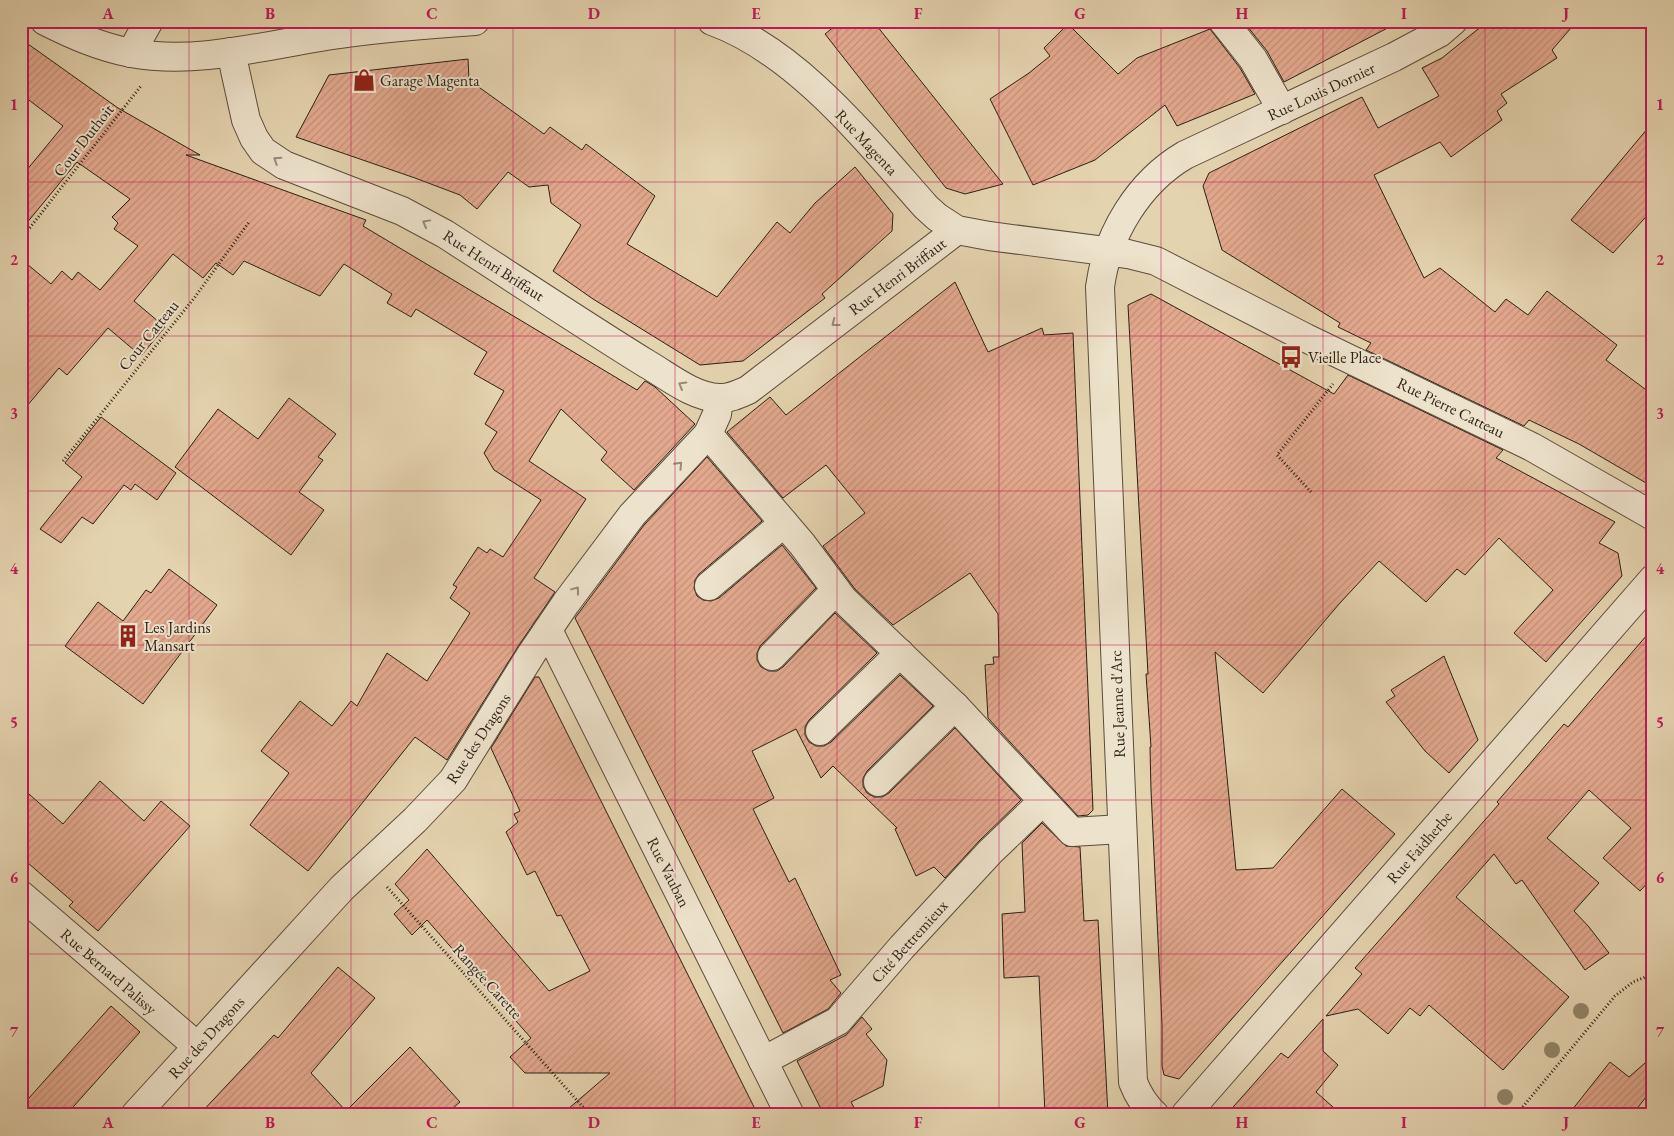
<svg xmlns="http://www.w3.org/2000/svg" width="1674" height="1136" font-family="'EB Garamond',serif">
<defs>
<pattern id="building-hatch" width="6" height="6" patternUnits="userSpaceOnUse" patternTransform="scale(1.25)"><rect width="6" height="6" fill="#e3a98e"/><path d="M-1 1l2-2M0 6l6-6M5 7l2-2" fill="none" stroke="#c3917a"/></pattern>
</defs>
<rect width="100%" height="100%" fill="#e4d3af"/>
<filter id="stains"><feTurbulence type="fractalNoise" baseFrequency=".004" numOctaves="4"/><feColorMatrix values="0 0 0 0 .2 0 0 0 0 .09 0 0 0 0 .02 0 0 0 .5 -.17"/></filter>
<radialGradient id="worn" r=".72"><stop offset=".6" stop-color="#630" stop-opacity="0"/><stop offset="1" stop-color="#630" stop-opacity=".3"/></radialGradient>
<g fill="url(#building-hatch)" stroke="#2c1f15">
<polygon points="841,21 873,21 1003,184 965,194 946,188 825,34"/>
<polygon points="1243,21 1401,21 1284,82 1267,51"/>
<polygon points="1488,21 1577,21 1552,50 1557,58 1501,94 1507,103 1497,111 1502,120 1451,157 1440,142 1374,175 1424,278 1440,268 1495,312 1506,299 1528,315 1547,291 1617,345 1606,360 1653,395 1653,487 1579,444 1529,420 1524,426 1366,350 1371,343 1338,327 1340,323 1222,250 1203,186 1209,173 1362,97 1378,128 1439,96 1422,68 1442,58"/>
<polygon points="1068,24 1118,74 1137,58 1210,29 1240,68 1255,94 1177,126 1165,105 1095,160 1033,185 990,99 1029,73 1050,56 1044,48"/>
<polygon points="21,39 118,108 200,155 186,155 366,220 363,226 637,390 645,381 647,382 655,387 695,424 634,490 601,460 607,452 561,409 529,461 586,499 534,578 555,592 519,645 447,760 415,737 308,871 250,825 289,773 261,751 300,701 332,726 351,701 357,706 387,653 427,681 470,613 450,598 457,587 453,585 478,547 487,553 490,549 503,557 541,500 494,470 484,453 497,432 485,424 504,391 474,374 487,352 416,309 411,317 387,303 392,294 344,264 320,296 244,261 233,275 216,263 203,278 173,254 134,301 165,327 141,356 108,328 67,375 59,368 21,413 21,259 51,284 62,271 72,280 78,272 100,290 138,246 114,229 118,223 112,217 130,199 77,162 21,230 21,177 63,126 21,94"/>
<polygon points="468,59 469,80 544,134 550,127 582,150 586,144 655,196 627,244 717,297 777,222 790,233 815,203 855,167 893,214 892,231 822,294 825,298 743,361 700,365 593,299 553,271 581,225 551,203 548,185 529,187 508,172 477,209 460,195 415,178 296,137 329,75"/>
<polygon points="1653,122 1653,209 1613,253 1571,220"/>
<polygon points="955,282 988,352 1042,328 1044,335 1073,333 1093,810 1088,815 1078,816 988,718 985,665 994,664 993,657 999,657 998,614 970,573 893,625 855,589 823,546 865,513 826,465 783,498 727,432 770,397 786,415"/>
<polygon points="1151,294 1334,394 1348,375 1503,450 1496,458 1615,522 1599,543 1618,553 1622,576 1546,662 1514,633 1553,590 1499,538 1465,575 1457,569 1426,602 1379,561 1340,603 1263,693 1215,652 1236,870 1273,868 1342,789 1395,834 1179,1079 1164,1075 1162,1066 1162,1025 1151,790 1150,747 1151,747 1146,674 1148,674 1128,305"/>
<polygon points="289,398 336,434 318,457 323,460 299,492 324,510 291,555 175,467 218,409 258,439"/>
<polygon points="101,417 176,473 157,500 135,484 131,490 124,485 93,524 82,517 61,543 40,529 82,477 65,463"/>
<polygon points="707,457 762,521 699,574 695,580 694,588 697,596 703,600 711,601 719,598 782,545 816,588 760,646 757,653 757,660 761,667 769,671 777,671 783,667 835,613 877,653 809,720 805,727 805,735 809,742 816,746 824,746 831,742 900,675 933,706 867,771 863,778 863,786 867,793 874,797 882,797 889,793 955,728 1021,800 979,841 945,878 934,867 916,876 895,829 897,828 833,766 821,778 796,729 752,751 774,798 753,809 789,882 795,878 841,975 830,980 841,993 828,1009 783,1033 575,618 644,525"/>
<polygon points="169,569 217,605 143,704 65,646 98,602 123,621 146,590 151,593"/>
<polygon points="1653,628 1653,877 1640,891 1603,858 1631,828 1589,790 1547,838 1599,883 1574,911 1589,927 1609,953 1585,970 1522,880 1516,884 1494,854 1456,897 1569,997 1503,1070 1429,1005 1420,1016 1410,1008 1388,1034 1358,1009 1326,1016 1362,974 1355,968 1499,804 1497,802 1564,724 1568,727"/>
<polygon points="1444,656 1478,740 1449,773 1425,751 1386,702 1395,696 1391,690"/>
<polygon points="535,677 539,677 758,1115 561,1115 610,1073 525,1073 510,1057 531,1038 427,920 412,935 394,914 409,900 395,884 427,849 549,991 590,971 561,915 557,916 535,871 527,875 506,832 518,822 514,814 520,811 491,748"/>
<polygon points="100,781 144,821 161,801 190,826 98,931 69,906 73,902 21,857 21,787 63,824"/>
<polygon points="1042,823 1066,846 1080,847 1084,921 1098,920 1108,1115 1045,1115 1039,976 1004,978 1002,914 1025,912 1022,843"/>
<polygon points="338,967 375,998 311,1073 346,1111 410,1047 460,1102 445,1115 199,1115 274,1035 278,1038"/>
<polygon points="111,1006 140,1032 66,1115 21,1115 21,1107"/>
<polygon points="862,1017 872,1029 866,1034 887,1060 883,1086 851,1102 858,1115 824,1115 797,1061 846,1035"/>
<polygon points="1323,1019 1323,1051 1338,1065 1316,1092 1342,1115 1226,1115 1281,1053 1288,1058"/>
<polygon points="1653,1056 1653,1088 1632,1115 1568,1115 1610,1062 1629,1077"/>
</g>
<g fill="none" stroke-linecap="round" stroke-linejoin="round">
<defs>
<g id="minor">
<path d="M45,21C73,35 100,47 131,53C202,66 275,42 346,33C389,27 432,24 475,21"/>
<path d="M712,21C798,52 867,141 926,207L937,217L957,230L989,236L1128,254L1156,261L1306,338L1532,447L1653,516"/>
<polyline points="1223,21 1253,59 1282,110"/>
<path d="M231,52L246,120L254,138L263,151L284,165L402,211L445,234C512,277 579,322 647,364C668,376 693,397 719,398C729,399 739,394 748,390L957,230"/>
<polyline points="131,53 149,21"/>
<polyline points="708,434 802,544 843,599 955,706 1072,832 1122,829"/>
<polyline points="709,586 784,523"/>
<polyline points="548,630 790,1115"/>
<polyline points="772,656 836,590"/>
<polyline points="820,731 900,653"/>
<polyline points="878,782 955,706"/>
<polyline points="21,895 197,1046"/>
<polyline points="763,1061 838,1021 902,947 990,852 1042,802"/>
<polyline points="135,1115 342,888 415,820 453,780 532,653 566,603 632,515 708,434 717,414 719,398"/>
<path d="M1155,1115C1144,1105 1138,1095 1133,1082L1100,287C1107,234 1139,182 1185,155L1394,57L1439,33L1453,21"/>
<polyline points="1185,1115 1653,579"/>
</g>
</defs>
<use href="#minor" stroke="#5a4c3c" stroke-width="30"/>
<g stroke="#2c1f15" stroke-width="3" stroke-dasharray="1 2.5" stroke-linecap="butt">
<polyline points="21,239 141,86"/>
<polyline points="63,461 195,297 249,222"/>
<polyline points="1311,492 1277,455 1333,384"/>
<polyline points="387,887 590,1115"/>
<polyline points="1516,1115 1615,996 1633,982 1653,974"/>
</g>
<use href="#minor" stroke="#ede2cb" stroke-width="28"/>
</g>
<g fill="#92856b">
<circle cx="1581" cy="1011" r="8"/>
<circle cx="1552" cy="1050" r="8"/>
<circle cx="1505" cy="1097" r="8"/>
</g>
<defs><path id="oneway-chevron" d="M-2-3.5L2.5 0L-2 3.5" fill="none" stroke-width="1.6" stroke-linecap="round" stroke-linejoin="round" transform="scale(1.25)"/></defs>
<g stroke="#968a79">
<use href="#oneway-chevron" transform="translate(277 160) rotate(-147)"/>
<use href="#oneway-chevron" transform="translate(426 223) rotate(-151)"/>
<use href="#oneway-chevron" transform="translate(835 323) rotate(143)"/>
<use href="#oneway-chevron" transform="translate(682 385) rotate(-150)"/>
<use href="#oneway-chevron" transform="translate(679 465) rotate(-46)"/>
<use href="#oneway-chevron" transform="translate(576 590) rotate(-53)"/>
</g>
<path fill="none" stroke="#c2185b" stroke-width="1" stroke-opacity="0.55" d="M189,21V1115M351,21V1115M513,21V1115M675,21V1115M837,21V1115M999,21V1115M1161,21V1115M1323,21V1115M1485,21V1115M21,182H1653M21,336H1653M21,491H1653M21,645H1653M21,800H1653M21,954H1653"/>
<defs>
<symbol id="shop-bare" viewBox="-9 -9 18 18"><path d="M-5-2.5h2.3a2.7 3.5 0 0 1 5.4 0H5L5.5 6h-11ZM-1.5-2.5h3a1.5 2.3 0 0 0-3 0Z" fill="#8f2418" stroke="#ede2cb" stroke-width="2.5" paint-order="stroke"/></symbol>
<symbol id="bus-bare" viewBox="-9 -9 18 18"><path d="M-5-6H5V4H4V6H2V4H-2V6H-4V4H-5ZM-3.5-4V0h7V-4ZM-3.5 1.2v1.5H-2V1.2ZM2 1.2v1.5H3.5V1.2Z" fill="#8f2418" stroke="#ede2cb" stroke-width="2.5" paint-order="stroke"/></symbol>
<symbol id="building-bare" viewBox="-9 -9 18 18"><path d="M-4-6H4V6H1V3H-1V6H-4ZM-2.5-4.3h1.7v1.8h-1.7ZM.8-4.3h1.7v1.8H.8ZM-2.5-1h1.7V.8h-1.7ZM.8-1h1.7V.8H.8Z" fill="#8f2418" stroke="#ede2cb" stroke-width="2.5" paint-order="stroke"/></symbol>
</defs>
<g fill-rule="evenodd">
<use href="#shop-bare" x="348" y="64" width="32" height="32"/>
<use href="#bus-bare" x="1275" y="341" width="32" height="32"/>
<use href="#building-bare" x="112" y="620" width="32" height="32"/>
</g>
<g text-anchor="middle" stroke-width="4" stroke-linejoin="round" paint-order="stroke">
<g font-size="16" fill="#2c1f15" stroke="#ede2cb" text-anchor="start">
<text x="380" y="86">Garage Magenta</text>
<text x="1308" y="363">Vieille Place</text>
<text x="144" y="633">Les Jardins<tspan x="144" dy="18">Mansart</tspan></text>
</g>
<g font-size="16" fill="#2c1f15" stroke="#ede2cb">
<text transform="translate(1321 91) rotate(-25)" y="6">Rue Louis Dornier</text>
<text transform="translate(83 140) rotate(-52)" y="6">Cour Duthoit</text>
<text transform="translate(867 142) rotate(47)" y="6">Rue Magenta</text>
<text transform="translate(494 265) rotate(33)" y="6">Rue Henri Briffaut</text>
<text transform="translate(897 276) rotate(-37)" y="6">Rue Henri Briffaut</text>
<text transform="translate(148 335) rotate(-51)" y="6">Cour Catteau</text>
<text transform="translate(1451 407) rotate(26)" y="6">Rue Pierre Catteau</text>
<text transform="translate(1117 704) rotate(-92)" y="6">Rue Jeanne d'Arc</text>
<text transform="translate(478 738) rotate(-57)" y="6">Rue des Dragons</text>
<text transform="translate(1419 847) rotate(-49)" y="6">Rue Faidherbe</text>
<text transform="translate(669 872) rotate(63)" y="6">Rue Vauban</text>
<text transform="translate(909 941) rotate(-48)" y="6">Cité Bettremieux</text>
<text transform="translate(109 971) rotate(41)" y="6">Rue Bernard Palissy</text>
<text transform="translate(488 981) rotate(48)" y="6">Rangée Carette</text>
<text transform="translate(206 1037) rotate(-48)" y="6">Rue des Dragons</text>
</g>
</g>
<rect width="1674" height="1136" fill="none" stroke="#e4d3af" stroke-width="55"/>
<rect x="28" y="28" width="1618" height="1080" fill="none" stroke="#c2185b" stroke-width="2"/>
<g font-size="16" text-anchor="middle" font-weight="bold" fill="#c2185b">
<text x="108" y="19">A</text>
<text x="270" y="19">B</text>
<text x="432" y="19">C</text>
<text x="594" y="19">D</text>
<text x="756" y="19">E</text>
<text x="918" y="19">F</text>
<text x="1080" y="19">G</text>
<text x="1242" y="19">H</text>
<text x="1404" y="19">I</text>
<text x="1566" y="19">J</text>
<text x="14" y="110">1</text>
<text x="1660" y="110">1</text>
<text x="14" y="265">2</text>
<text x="1660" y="265">2</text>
<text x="14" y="419">3</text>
<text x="1660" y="419">3</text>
<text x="14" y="574">4</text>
<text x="1660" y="574">4</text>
<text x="14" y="728">5</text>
<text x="1660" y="728">5</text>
<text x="14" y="883">6</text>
<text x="1660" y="883">6</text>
<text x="14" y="1037">7</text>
<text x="1660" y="1037">7</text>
<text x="108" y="1128">A</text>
<text x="270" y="1128">B</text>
<text x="432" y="1128">C</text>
<text x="594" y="1128">D</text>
<text x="756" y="1128">E</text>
<text x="918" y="1128">F</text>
<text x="1080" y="1128">G</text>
<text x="1242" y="1128">H</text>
<text x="1404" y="1128">I</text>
<text x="1566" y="1128">J</text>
</g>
<rect width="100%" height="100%" filter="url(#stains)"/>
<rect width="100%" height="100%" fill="url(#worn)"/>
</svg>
